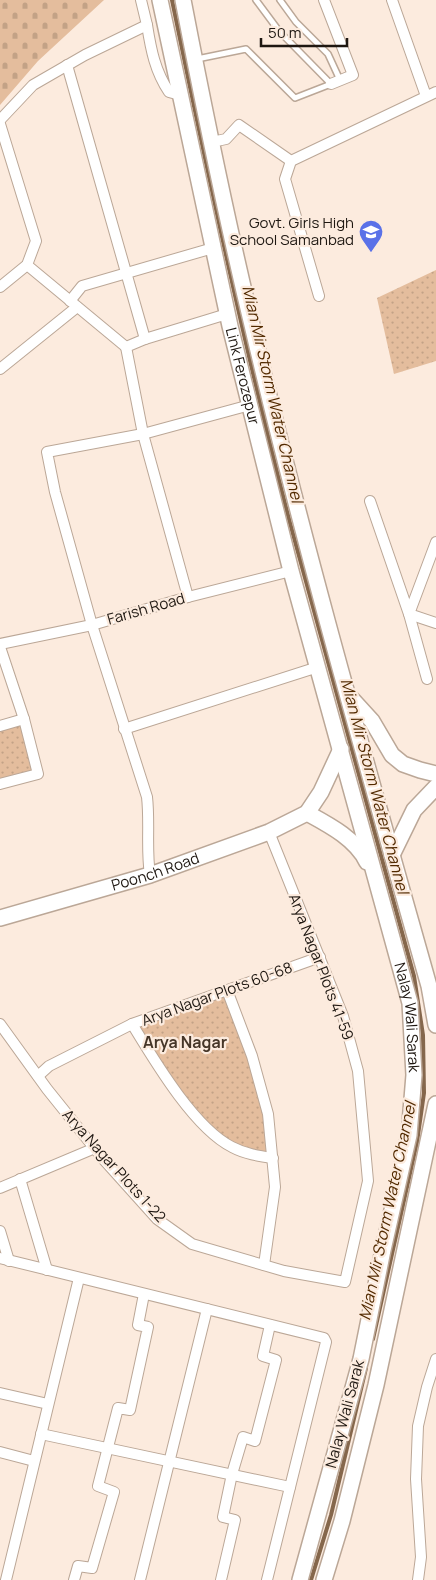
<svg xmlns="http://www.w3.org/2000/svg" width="436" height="1580" font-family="Manrope,sans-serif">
<defs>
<pattern id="cemetery-stones" width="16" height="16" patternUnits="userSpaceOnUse" patternTransform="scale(1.25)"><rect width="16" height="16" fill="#e4bd9d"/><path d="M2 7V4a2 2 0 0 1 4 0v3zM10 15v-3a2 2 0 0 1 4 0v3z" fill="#c3a286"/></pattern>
<pattern id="park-dots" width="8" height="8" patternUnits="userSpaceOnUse" patternTransform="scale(1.25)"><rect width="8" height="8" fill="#e4bd9d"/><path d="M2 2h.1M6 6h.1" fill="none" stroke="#c3a286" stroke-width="1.8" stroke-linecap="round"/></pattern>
</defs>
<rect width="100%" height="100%" fill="#fcebde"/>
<polygon fill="url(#cemetery-stones)" points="0,0 104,0 38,61 0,105"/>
<g fill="url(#park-dots)">
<polygon points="436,270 436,361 394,374 377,298"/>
<polygon points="24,719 38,774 0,784 0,726"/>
<polygon points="231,983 267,1120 272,1157 232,1144 193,1110 130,1023"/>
</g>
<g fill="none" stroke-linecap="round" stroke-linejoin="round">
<g stroke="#85674c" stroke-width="4">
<path d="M172,0C208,175 245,350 290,523C330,674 372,825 414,976L423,1035L424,1093L417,1142L373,1339"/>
<polyline points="311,1580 331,1515 366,1368"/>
</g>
<defs>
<g id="lane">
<polyline points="280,0 296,22 328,54 340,80"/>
<polyline points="197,59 246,49 295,98 331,84 279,31 256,0"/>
</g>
<g id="street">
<polyline points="324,0 353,75 331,84"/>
<polyline points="392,0 426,96"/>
<path d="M147,25C151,50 155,71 169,92L180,95"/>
<polyline points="67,65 145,339 126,347 143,434 188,597"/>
<polyline points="0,120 33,85 85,55 147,25 141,0"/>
<polyline points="0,124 36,241 27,265 0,287"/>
<polyline points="212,142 226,139 239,125 291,161"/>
<polyline points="27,265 126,347"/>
<polyline points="319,296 285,179 291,161 436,92"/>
<polyline points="70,301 82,286 213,248"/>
<polyline points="145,339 227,314"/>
<polyline points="0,369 77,307"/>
<polyline points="370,501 409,614 427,679"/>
<polyline points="436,542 409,614 436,623"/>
<polyline points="0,644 92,625 188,597 291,571"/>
<polyline points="0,647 24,719 38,774 0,784"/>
<polyline points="0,726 24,719"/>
<polyline points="124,729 318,667"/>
<path d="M150,875C146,849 150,823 147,797L92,625L55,492L47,452L143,434L250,405"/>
<polyline points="227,990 252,1056 268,1114 275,1187 264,1265"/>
<polyline points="0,1024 47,1089 104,1160 157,1219 192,1244 284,1271 345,1282 368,1181 358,1071 343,1016 269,832"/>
<path d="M132,1024C154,1060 194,1128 232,1147C245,1154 259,1156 273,1158"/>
<polyline points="38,1076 49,1066 132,1024 320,957"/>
<polyline points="20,1179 47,1270"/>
<polyline points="0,1188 95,1148"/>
<polyline points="0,1231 9,1261"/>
<polyline points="0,1258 324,1338 326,1342 267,1580"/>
<polyline points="0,1393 48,1404"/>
<polyline points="41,1434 290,1487"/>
<polyline points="0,1452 34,1461"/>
<polyline points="6,1580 79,1278"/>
<polyline points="74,1580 78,1566 92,1568 114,1492 98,1486 118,1408 130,1410 148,1327 138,1325 144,1294"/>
<polyline points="140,1580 207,1309"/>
<polyline points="221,1580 235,1520 223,1517 232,1474 243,1437 255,1441 276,1360 263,1356 270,1325"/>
<polyline points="418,1580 421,1557 416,1479 418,1426 427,1387 436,1359"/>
</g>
<g id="secondary">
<path id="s1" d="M160,0L230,326L291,571L410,1003L414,1075L409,1135L383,1250L361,1359L300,1580"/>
<path d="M183,0C204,109 226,217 252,325C304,547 367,766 429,986L436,1025"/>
<polyline points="351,698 372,721 392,755 403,764 420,770 436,774"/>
<path d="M307,813C329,825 356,839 367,862"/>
<polyline points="392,855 414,810 436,787"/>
<path id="s2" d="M0,918L150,875L269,832L307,813L321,792L341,749"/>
<polyline points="324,1580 342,1521 376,1385 436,1104"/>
</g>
</defs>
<use href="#lane" stroke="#bba797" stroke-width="8"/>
<use href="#street" stroke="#bba797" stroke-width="12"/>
<use href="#secondary" stroke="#bba797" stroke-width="18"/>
<use href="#lane" stroke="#fff" stroke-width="5"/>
<use href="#street" stroke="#fff" stroke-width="10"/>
<use href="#secondary" stroke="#fff" stroke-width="15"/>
</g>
<defs>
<symbol id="school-pin" viewBox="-11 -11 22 30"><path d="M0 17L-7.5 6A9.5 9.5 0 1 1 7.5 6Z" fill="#5a71e8" stroke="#fcebde"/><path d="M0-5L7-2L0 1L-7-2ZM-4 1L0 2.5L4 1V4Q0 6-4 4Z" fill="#fff"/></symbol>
</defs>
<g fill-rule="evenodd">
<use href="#school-pin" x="357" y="218" width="28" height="38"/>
</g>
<g text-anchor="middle" stroke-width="4.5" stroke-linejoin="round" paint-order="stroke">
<g font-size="15" fill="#1e1711" stroke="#fcebde" text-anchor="end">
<text x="354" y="228">Govt. Girls High<tspan x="354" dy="17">School Samanbad</tspan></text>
</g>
<g font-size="15" fill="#1e1711" stroke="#fcebde">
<text dy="5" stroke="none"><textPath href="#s1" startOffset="385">Link Ferozepur</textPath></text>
<text transform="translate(146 609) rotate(-16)" y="5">Farish Road</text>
<text dy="5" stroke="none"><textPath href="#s2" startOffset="162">Poonch Road</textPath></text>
<text transform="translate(321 967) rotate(69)" y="5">Arya Nagar Plots 41-59</text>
<text transform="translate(217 994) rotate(-20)" y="5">Arya Nagar Plots 60-68</text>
<text dy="5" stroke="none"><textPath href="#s1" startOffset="1048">Nalay Wali Sarak</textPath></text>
<text transform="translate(114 1166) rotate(48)" y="5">Arya Nagar Plots 1-22</text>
<text transform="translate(345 1414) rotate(-75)" y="5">Nalay Wali Sarak</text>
</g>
<g font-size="16" font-style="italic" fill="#522a00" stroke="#fcebde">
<text transform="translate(273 394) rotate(77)" y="6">Mian Mir Storm Water Channel</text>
<text transform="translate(375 786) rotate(75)" y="6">Mian Mir Storm Water Channel</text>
<text transform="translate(387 1211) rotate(-78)" y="6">Mian Mir Storm Water Channel</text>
</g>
<g font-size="16" font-weight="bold" fill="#463628" stroke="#fcebde">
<text x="185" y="1048">Arya Nagar</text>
</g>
</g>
<path d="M261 38v8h86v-8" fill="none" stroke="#1e1711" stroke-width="2.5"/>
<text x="268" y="38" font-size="15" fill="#1e1711" stroke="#fcebde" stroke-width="4" paint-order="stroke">50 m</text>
</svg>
